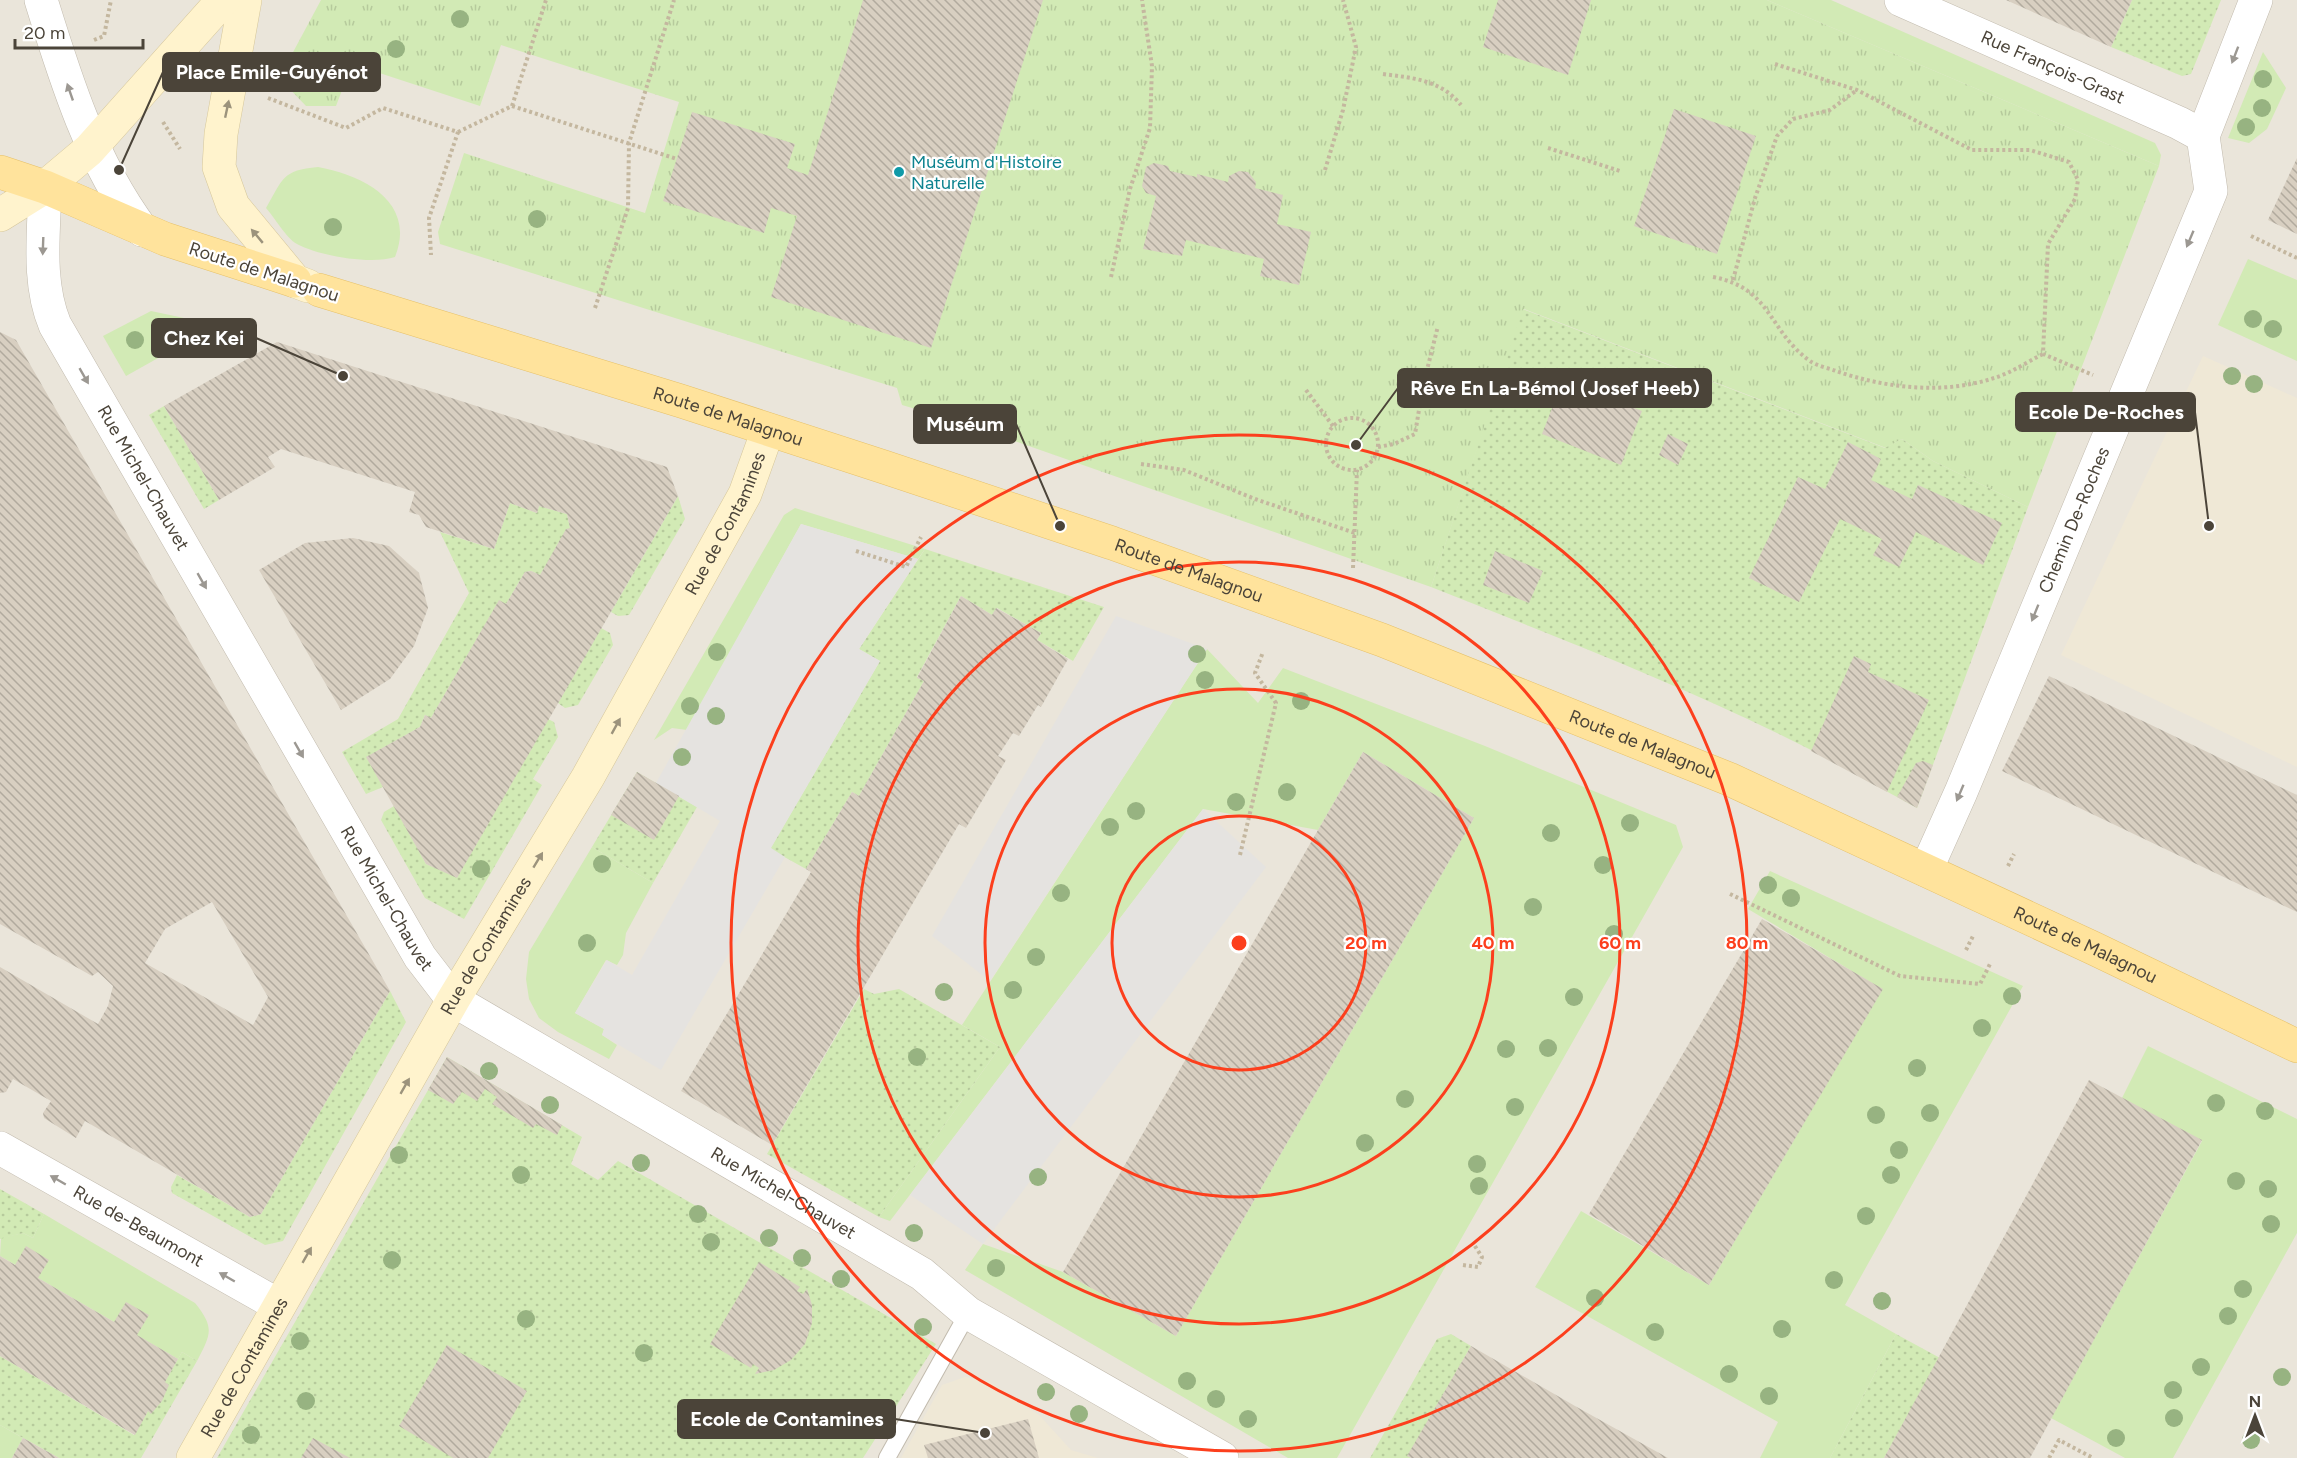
<svg xmlns="http://www.w3.org/2000/svg" width="2297" height="1458" font-family="Figtree,sans-serif">
<defs>
<pattern id="park-tufts" width="24" height="20" patternUnits="userSpaceOnUse" patternTransform="scale(1.5)"><rect width="24" height="20" fill="#d2eab5"/><path d="M3 7l-1-3M5 7V3M7 7l1-3M15 17l-1-3M17 17v-4M19 17l1-3" fill="none" stroke="#b6ca9c"/></pattern>
<pattern id="garden-dots" width="8" height="8" patternUnits="userSpaceOnUse" patternTransform="scale(1.5)"><rect width="8" height="8" fill="#d2eab5"/><path d="M2 2h.1M6 6h.1" fill="none" stroke="#b6ca9c" stroke-width="1.8" stroke-linecap="round"/></pattern>
<pattern id="building-back-hatch" width="6" height="6" patternUnits="userSpaceOnUse" patternTransform="scale(1.5)"><rect width="6" height="6" fill="#d8cfc1"/><path d="M-1 5l2 2M0 0l6 6M5-1l2 2" fill="none" stroke="#b1aa9e"/></pattern>
</defs>
<rect width="100%" height="100%" fill="#f6f3ec"/>
<rect fill="#eae5da" x="0" y="0" width="2297" height="1458"/>
<g fill="#efe8d6">
<polygon points="2203,356 2297,398 2297,767 2061,655"/>
<polygon points="965,1377 990,1382 1039,1415 1071,1450 1098,1458 901,1458 942,1385"/>
</g>
<g fill="#d2eab5">
<polygon points="1767,0 1831,0 2155,143 2161,155 2159,166"/>
<polygon points="2263,52 2286,88 2267,129 2249,143 2228,138"/>
<path d="M318,167C363,175 417,202 395,257C372,265 319,256 297,244C286,238 275,218 266,208C283,179 282,170 318,167Z"/>
<polygon points="2248,259 2297,280 2297,361 2218,325"/>
<polygon points="151,311 217,325 126,376 103,336"/>
<polygon points="795,508 925,549 918,559 801,524 687,730 672,728 654,740 784,515"/>
<polygon points="1207,649 1258,703 1283,668 1485,746 1676,825 1683,847 1337,1458 1288,1458 965,1270 983,1244 1063,1272 1176,1336 1474,818 1363,752 1318,830 1203,809 890,1221 879,1217 1000,1047 962,1025"/>
<polygon points="592,847 653,883 626,933 623,955 617,965 606,960 575,1013 604,1029 602,1035 617,1045 609,1059 558,1032 539,1018 529,999 526,979 529,952"/>
<polygon points="1770,871 2023,986 1845,1305 1896,1334 1830,1458 1760,1458 1778,1422 1535,1287 1581,1211 1709,1285 1882,989 1748,909"/>
<polygon points="2148,1046 2297,1119 2297,1233 2173,1458 2125,1458 2051,1418 2202,1141 2122,1098"/>
<path d="M44,1214L195,1303C215,1328 211,1334 197,1361L182,1352L178,1359L0,1256L1,1238L23,1233L33,1238Z"/>
<polygon points="0,1425 23,1438 12,1458 0,1458"/>
</g>
<polygon fill="url(#park-tufts)" points="321,0 1767,0 2159,166 2028,507 1933,461 1902,439 1886,448 1524,309 1431,587 960,422 902,405 897,388 440,244 438,232 464,153 645,213 679,102 501,45 480,106 352,64 336,106 306,106 284,83 284,69"/>
<g fill="url(#garden-dots)">
<polygon points="2132,0 2221,0 2191,74 2182,76 2111,47"/>
<path d="M1523,309L1885,448L1902,439L1933,461L2028,507L1917,808C1882,789 1848,770 1813,751C1690,688 1559,638 1431,587Z"/>
<polygon points="164,406 219,500 204,509 149,415"/>
<polygon points="678,496 685,519 629,615 618,616 611,612"/>
<polygon points="510,503 537,513 539,506 567,514 570,528 540,575 531,571 525,572 506,604 499,601 431,718 425,715 420,727 367,757 383,787 366,794 342,752 398,719 469,593 440,532 494,549"/>
<polygon points="925,549 1104,607 1073,661 1037,640 1041,633 997,608 992,615 961,596 917,677 924,681 859,796 852,792 806,869 770,849 880,661 859,649"/>
<polygon points="601,628 610,633 613,645 578,705 565,708 558,703"/>
<polygon points="548,719 554,722 558,737 533,779 542,785 464,919 425,898 381,820 384,812 394,806 426,864 457,877"/>
<polygon points="637,772 697,807 653,883 592,847"/>
<polygon points="864,989 874,994 899,989 1000,1047 879,1217 767,1154"/>
<polygon points="390,991 406,1022 283,1241 265,1245 172,1193 171,1187 177,1175 250,1217 261,1214"/>
<polygon points="447,1057 582,1137 571,1164 598,1180 618,1161 936,1344 863,1458 217,1458"/>
<polygon points="0,1189 44,1214 33,1238 23,1233 0,1239"/>
<polygon points="1451,1334 1471,1346 1408,1456 1411,1458 1370,1458 1437,1339"/>
<polygon points="1896,1334 1940,1358 1884,1458 1830,1458"/>
<polygon points="182,1352 197,1361 141,1458 59,1458 0,1425 0,1356 134,1435"/>
</g>
<g fill="#e5e3e0">
<polygon points="801,524 918,559 859,649 880,661 771,848 785,857 661,1070 602,1035 604,1029 575,1013 607,960 632,975 720,821 656,783"/>
<polygon points="1116,616 1207,649 990,981 932,936"/>
<polygon points="1203,809 1266,867 983,1244 910,1195"/>
</g>
<g fill="url(#building-back-hatch)" fill-rule="evenodd">
<polygon points="863,0 1043,0 931,348 771,297 797,216 771,208 764,233 663,201 692,112 795,144 787,168 808,175"/>
<polygon points="1498,0 1591,0 1568,75 1483,47"/>
<polygon points="2006,0 2132,0 2111,47"/>
<polygon points="1674,109 1756,136 1717,254 1634,226"/>
<polygon points="2297,158 2297,234 2268,220"/>
<polygon points="1154,163 1168,166 1170,171 1197,177 1197,174 1228,182 1229,176 1239,171 1248,172 1256,182 1255,188 1283,195 1277,224 1311,232 1299,285 1260,276 1264,259 1186,240 1182,256 1143,249 1156,196 1146,193 1142,186 1146,167"/>
<path d="M0,332L16,340L390,991L261,1214L250,1217L85,1121L76,1138L44,1118L43,1113L51,1101L13,1079L6,1092L0,1093V967L98,1024L108,1006L113,986L98,972L92,976L0,924ZM212,902L268,997L253,1025L145,963L165,929Z"/>
<polygon points="277,342 667,467 678,496 457,878 426,864 366,757 420,727 425,715 431,718 499,600 506,604 525,572 531,571 540,575 566,529 570,528 567,514 539,506 537,513 510,503 494,549 426,527 419,515 409,512 415,492 281,449 268,457 275,467 219,500 164,406"/>
<polygon points="1563,380 1642,411 1621,465 1542,434"/>
<polygon points="1668,434 1688,444 1678,465 1659,455"/>
<polygon points="1848,442 1881,459 1871,480 1912,499 1918,485 2002,523 1983,565 1916,532 1899,567 1873,555 1882,539 1840,519 1799,602 1749,578 1798,477 1825,489"/>
<polygon points="353,538 389,546 419,573 428,608 414,646 390,679 341,710 259,570 305,543"/>
<polygon points="1495,551 1543,571 1529,603 1483,585"/>
<polygon points="961,596 992,615 996,608 1041,633 1037,640 1068,659 1041,707 1038,705 1019,736 1013,733 998,756 1006,760 966,828 959,824 772,1145 681,1091 811,872 806,869 852,792 859,796 924,681 917,678"/>
<polygon points="1854,656 1871,664 1868,672 1929,700 1887,792 1811,751"/>
<polygon points="2049,676 2297,795 2297,912 2002,771"/>
<polygon points="1363,752 1474,818 1176,1336 1063,1272"/>
<polygon points="1923,761 1933,765 1917,808 1897,797 1916,763"/>
<polygon points="637,772 679,796 654,840 611,815"/>
<polygon points="1762,919 1883,989 1709,1285 1589,1214"/>
<polygon points="447,1057 562,1125 557,1135 536,1124 533,1128 492,1104 497,1097 485,1089 477,1101 462,1092 453,1104 428,1090"/>
<polygon points="2089,1080 2202,1140 2030,1458 1884,1458"/>
<polygon points="26,1246 49,1260 38,1278 114,1322 126,1302 149,1315 137,1335 178,1359 165,1382 169,1385 162,1401 151,1414 148,1411 135,1435 0,1356 0,1256 15,1265"/>
<polygon points="759,1262 800,1287 797,1291 803,1294 807,1289 812,1305 812,1323 805,1344 791,1360 774,1370 755,1374 759,1368 753,1364 751,1368 710,1344"/>
<polygon points="447,1345 527,1391 488,1458 453,1458 399,1426"/>
<polygon points="1471,1346 1575,1406 1668,1458 1411,1458 1407,1456"/>
<polygon points="1028,1419 1039,1458 928,1458 924,1445"/>
<polygon points="23,1438 59,1458 12,1458"/>
<polygon points="313,1438 350,1458 301,1458"/>
</g>
<g fill="none" stroke-linecap="round" stroke-linejoin="round">
<defs>
<polyline id="service" points="887,1458 968,1313"/>
<g id="minor">
<path id="s1" d="M1901,0L2179,123L2203,136"/>
<path id="s2" d="M45,187C44,233 37,282 55,325L420,957L453,1000L922,1274L968,1313L1222,1458"/>
<path id="s3" d="M1926,870L1961,792L2211,191L2203,136L2256,0"/>
<path id="s4" d="M0,1148L278,1305"/>
</g>
<path id="tertiary" d="M41,0C66,81 91,161 142,230"/>
<g id="secondary">
<polyline points="245,0 221,134 219,167 233,206 295,281 308,286"/>
<polyline points="0,215 45,187 89,150 223,0"/>
<path id="s5" d="M193,1458L453,1000L588,777L675,620L745,494L768,430"/>
</g>
<g id="primary">
<polyline points="0,172 45,187 165,239 295,281"/>
<path id="s6" d="M319,290L681,401L884,467L1112,543L1382,640L1729,779L2093,948L2297,1046"/>
</g>
</defs>
<use href="#service" stroke="#c2bbae" stroke-width="18"/>
<use href="#minor" stroke="#c2bbae" stroke-width="34"/>
<use href="#tertiary" stroke="#c2bbae" stroke-width="34"/>
<use href="#secondary" stroke="#d6c79b" stroke-width="34"/>
<use href="#primary" stroke="#e6c16a" stroke-width="34"/>
<g stroke="#c4b79f" stroke-width="4" stroke-dasharray="3 3" stroke-linecap="butt">
<polyline points="94,40 104,36 111,0"/>
<polyline points="1775,64 1857,90 1972,150 2030,150 2069,162 2078,180 2075,199 2048,244 2043,354 2093,375"/>
<path d="M1383,74C1413,78 1441,80 1461,105"/>
<polyline points="268,98 346,128 383,108 458,132 429,218 431,255"/>
<polyline points="512,106 546,0"/>
<polyline points="163,122 180,149"/>
<polyline points="458,132 512,106 677,159"/>
<polyline points="1548,148 1620,171"/>
<polyline points="1325,170 1343,110 1356,47 1343,0"/>
<polyline points="2251,236 2297,258"/>
<polyline points="1111,277 1130,189 1150,128 1152,66 1142,0"/>
<path d="M1713,277C1772,288 1768,331 1810,361C1817,366 1828,368 1836,371C1885,388 1943,395 1994,378C2011,373 2027,362 2043,354"/>
<polyline points="1733,280 1755,198 1777,136 1793,119 1830,110 1857,90"/>
<polyline points="595,308 628,208 629,143 674,0"/>
<polyline points="1306,390 1333,426"/>
<circle cx="1352" cy="444" r="26"/>
<polyline points="1378,447 1394,444 1415,434 1423,386 1438,326"/>
<polyline points="1141,464 1184,470 1255,499 1355,533"/>
<polyline points="856,551 906,567 921,537"/>
<polyline points="1353,568 1357,470"/>
<polyline points="1240,855 1276,703 1255,673 1263,652"/>
<polyline points="2008,866 2014,854"/>
<polyline points="1730,894 1900,976 1980,984 1991,962"/>
<polyline points="1966,950 1974,934"/>
<polyline points="1463,1265 1478,1267 1482,1257 1473,1243"/>
<polyline points="2049,1458 2059,1440 2093,1458"/>
</g>
<use href="#service" stroke="#fff" stroke-width="16"/>
<use href="#minor" stroke="#fff" stroke-width="33"/>
<use href="#tertiary" stroke="#fff" stroke-width="33"/>
<use href="#secondary" stroke="#fff3cd" stroke-width="33"/>
<use href="#primary" stroke="#ffe39c" stroke-width="33"/>
</g>
<g fill="#97b381">
<circle cx="460" cy="19" r="9"/>
<circle cx="396" cy="49" r="9"/>
<circle cx="2263" cy="79" r="9"/>
<circle cx="2262" cy="108" r="9"/>
<circle cx="2246" cy="127" r="9"/>
<circle cx="537" cy="219" r="9"/>
<circle cx="333" cy="227" r="9"/>
<circle cx="2253" cy="319" r="9"/>
<circle cx="2273" cy="329" r="9"/>
<circle cx="135" cy="340" r="9"/>
<circle cx="2232" cy="376" r="9"/>
<circle cx="2254" cy="384" r="9"/>
<circle cx="717" cy="652" r="9"/>
<circle cx="1197" cy="654" r="9"/>
<circle cx="1205" cy="680" r="9"/>
<circle cx="1301" cy="701" r="9"/>
<circle cx="690" cy="706" r="9"/>
<circle cx="716" cy="716" r="9"/>
<circle cx="682" cy="757" r="9"/>
<circle cx="1287" cy="792" r="9"/>
<circle cx="1236" cy="802" r="9"/>
<circle cx="1136" cy="811" r="9"/>
<circle cx="1630" cy="823" r="9"/>
<circle cx="1110" cy="827" r="9"/>
<circle cx="1551" cy="833" r="9"/>
<circle cx="602" cy="864" r="9"/>
<circle cx="1603" cy="865" r="9"/>
<circle cx="481" cy="869" r="9"/>
<circle cx="1768" cy="885" r="9"/>
<circle cx="1061" cy="893" r="9"/>
<circle cx="1791" cy="898" r="9"/>
<circle cx="1533" cy="907" r="9"/>
<circle cx="1614" cy="934" r="9"/>
<circle cx="587" cy="943" r="9"/>
<circle cx="1036" cy="957" r="9"/>
<circle cx="1013" cy="990" r="9"/>
<circle cx="944" cy="992" r="9"/>
<circle cx="2012" cy="996" r="9"/>
<circle cx="1574" cy="997" r="9"/>
<circle cx="1982" cy="1028" r="9"/>
<circle cx="1548" cy="1048" r="9"/>
<circle cx="1506" cy="1049" r="9"/>
<circle cx="917" cy="1057" r="9"/>
<circle cx="1917" cy="1068" r="9"/>
<circle cx="489" cy="1071" r="9"/>
<circle cx="1405" cy="1099" r="9"/>
<circle cx="2216" cy="1103" r="9"/>
<circle cx="550" cy="1105" r="9"/>
<circle cx="1515" cy="1107" r="9"/>
<circle cx="2265" cy="1111" r="9"/>
<circle cx="1930" cy="1113" r="9"/>
<circle cx="1876" cy="1115" r="9"/>
<circle cx="1365" cy="1143" r="9"/>
<circle cx="1899" cy="1150" r="9"/>
<circle cx="399" cy="1155" r="9"/>
<circle cx="641" cy="1163" r="9"/>
<circle cx="1477" cy="1164" r="9"/>
<circle cx="521" cy="1175" r="9"/>
<circle cx="1891" cy="1175" r="9"/>
<circle cx="1038" cy="1177" r="9"/>
<circle cx="2236" cy="1181" r="9"/>
<circle cx="1479" cy="1186" r="9"/>
<circle cx="2268" cy="1189" r="9"/>
<circle cx="698" cy="1214" r="9"/>
<circle cx="1866" cy="1216" r="9"/>
<circle cx="2271" cy="1224" r="9"/>
<circle cx="914" cy="1233" r="9"/>
<circle cx="769" cy="1238" r="9"/>
<circle cx="711" cy="1242" r="9"/>
<circle cx="802" cy="1258" r="9"/>
<circle cx="392" cy="1260" r="9"/>
<circle cx="996" cy="1268" r="9"/>
<circle cx="841" cy="1279" r="9"/>
<circle cx="1834" cy="1280" r="9"/>
<circle cx="2243" cy="1289" r="9"/>
<circle cx="1595" cy="1298" r="9"/>
<circle cx="1882" cy="1301" r="9"/>
<circle cx="2228" cy="1316" r="9"/>
<circle cx="526" cy="1319" r="9"/>
<circle cx="923" cy="1327" r="9"/>
<circle cx="1782" cy="1329" r="9"/>
<circle cx="1655" cy="1332" r="9"/>
<circle cx="300" cy="1341" r="9"/>
<circle cx="644" cy="1353" r="9"/>
<circle cx="2201" cy="1367" r="9"/>
<circle cx="1729" cy="1374" r="9"/>
<circle cx="2282" cy="1377" r="9"/>
<circle cx="1187" cy="1381" r="9"/>
<circle cx="2173" cy="1390" r="9"/>
<circle cx="1046" cy="1392" r="9"/>
<circle cx="1769" cy="1396" r="9"/>
<circle cx="1216" cy="1399" r="9"/>
<circle cx="306" cy="1401" r="9"/>
<circle cx="1079" cy="1414" r="9"/>
<circle cx="2174" cy="1418" r="9"/>
<circle cx="1248" cy="1419" r="9"/>
<circle cx="251" cy="1435" r="9"/>
<circle cx="2116" cy="1438" r="9"/>
<circle cx="2251" cy="1440" r="9"/>
</g>
<defs><path id="oneway-solid" d="M-6-.8H1V-3.2L6.5 0L1 3.2V.8H-6Z" transform="scale(1.5)"/></defs>
<g fill="#9c9892">
<use href="#oneway-solid" transform="translate(2235 55) rotate(111)"/>
<use href="#oneway-solid" transform="translate(70 92) rotate(-109)"/>
<use href="#oneway-solid" transform="translate(2190 239) rotate(113)"/>
<use href="#oneway-solid" transform="translate(43 246) rotate(92)"/>
<use href="#oneway-solid" transform="translate(84 376) rotate(60)"/>
<use href="#oneway-solid" transform="translate(202 581) rotate(60)"/>
<use href="#oneway-solid" transform="translate(2035 613) rotate(112)"/>
<use href="#oneway-solid" transform="translate(299 750) rotate(60)"/>
<use href="#oneway-solid" transform="translate(1960 793) rotate(113)"/>
<use href="#oneway-solid" transform="translate(58 1180) rotate(-150)"/>
<use href="#oneway-solid" transform="translate(227 1277) rotate(-150)"/>
</g>
<g fill="#9c937c">
<use href="#oneway-solid" transform="translate(227 109) rotate(-78)"/>
<use href="#oneway-solid" transform="translate(257 236) rotate(-130)"/>
<use href="#oneway-solid" transform="translate(616 726) rotate(-61)"/>
<use href="#oneway-solid" transform="translate(538 860) rotate(-59)"/>
<use href="#oneway-solid" transform="translate(405 1086) rotate(-60)"/>
<use href="#oneway-solid" transform="translate(307 1255) rotate(-60)"/>
</g>
<g fill="none" stroke="#fc3f1d" stroke-width="3">
<circle cx="1239" cy="943" r="127"/>
<circle cx="1239" cy="943" r="254"/>
<circle cx="1239" cy="943" r="381"/>
<circle cx="1239" cy="943" r="508"/>
</g>
<circle fill="#0f9aa8" stroke="#fff" stroke-width="2" cx="899" cy="172" r="6"/>
<g text-anchor="middle" stroke-width="4.5" stroke-linejoin="round" paint-order="stroke">
<g font-size="18" fill="#4b4439" stroke="#fff">
<text dy="6" stroke="none"><textPath href="#s1" startOffset="166">Rue François-Grast</textPath></text>
<text transform="translate(264 272) rotate(18)" y="6">Route de Malagnou</text>
<text dy="6" stroke="none"><textPath href="#s6" startOffset="428">Route de Malagnou</textPath></text>
<text dy="6" stroke="none"><textPath href="#s2" startOffset="316">Rue Michel-Chauvet</textPath></text>
<text dy="6" stroke="none"><textPath href="#s3" startOffset="380">Chemin De-Roches</textPath></text>
<text dy="6" stroke="none"><textPath href="#s5" startOffset="1076">Rue de Contamines</textPath></text>
<text dy="6" stroke="none"><textPath href="#s6" startOffset="914">Route de Malagnou</textPath></text>
<text dy="6" stroke="none"><textPath href="#s6" startOffset="1400">Route de Malagnou</textPath></text>
<text dy="6" stroke="none"><textPath href="#s2" startOffset="802">Rue Michel-Chauvet</textPath></text>
<text dy="6" stroke="none"><textPath href="#s6" startOffset="1886">Route de Malagnou</textPath></text>
<text dy="6" stroke="none"><textPath href="#s5" startOffset="590">Rue de Contamines</textPath></text>
<text dy="6" stroke="none"><textPath href="#s2" startOffset="1306">Rue Michel-Chauvet</textPath></text>
<text dy="6" stroke="none"><textPath href="#s4" startOffset="159">Rue de-Beaumont</textPath></text>
<text dy="6" stroke="none"><textPath href="#s5" startOffset="104">Rue de Contamines</textPath></text>
</g>
<g font-size="18" fill="#0d838f" stroke="#fff" text-anchor="start">
<text x="911" y="168">Muséum d'Histoire<tspan x="911" dy="21">Naturelle</tspan></text>
</g>
</g>
<circle cx="1239" cy="943" r="9" fill="#fc3f1d" stroke="#fff" stroke-width="3"/>
<g font-size="18" text-anchor="middle" font-weight="bold" fill="#fc3f1d" stroke="#fff" stroke-width="4.5" stroke-linejoin="round" paint-order="stroke">
<text x="1366" y="949">20 m</text>
<text x="1493" y="949">40 m</text>
<text x="1620" y="949">60 m</text>
<text x="1747" y="949">80 m</text>
</g>
<path fill="none" stroke="#4b4439" stroke-width="2" d="M119 170L163 72M343 376L256 338M1356 445L1398 388M2209 526L2195 412M1060 526L1016 424M985 1433L895 1419"/>
<g fill="#4b4439" stroke="#fff" stroke-width="2">
<circle cx="119" cy="170" r="6"/>
<circle cx="343" cy="376" r="6"/>
<circle cx="1356" cy="445" r="6"/>
<circle cx="2209" cy="526" r="6"/>
<circle cx="1060" cy="526" r="6"/>
<circle cx="985" cy="1433" r="6"/>
</g>
<g fill="#4b4439" stroke="#4b4439" stroke-width="2">
<rect x="163" y="53" width="217" height="38" rx="6"/>
<rect x="152" y="319" width="104" height="38" rx="6"/>
<rect x="1398" y="369" width="313" height="38" rx="6"/>
<rect x="2016" y="393" width="179" height="38" rx="6"/>
<rect x="914" y="405" width="102" height="38" rx="6"/>
<rect x="678" y="1400" width="217" height="38" rx="6"/>
</g>
<g font-size="20" text-anchor="middle" font-weight="bold" fill="#fff">
<text x="272" y="79">Place Emile-Guyénot</text>
<text x="204" y="345">Chez Kei</text>
<text x="1555" y="395">Rêve En La-Bémol (Josef Heeb)</text>
<text x="2106" y="419">Ecole De-Roches</text>
<text x="965" y="431">Muséum</text>
<text x="787" y="1426">Ecole de Contamines</text>
</g>
<g transform="translate(2255 1416)" stroke="#ffffff" stroke-width="4.5" paint-order="stroke">
<path d="M0-4.5L10 22L0 15L-10 22Z" fill="#4b4439"/>
<text y="-9" font-size="16" font-weight="bold" text-anchor="middle" fill="#4b4439">N</text>
</g>
<path d="M15 39v9h128v-9" fill="none" stroke="#4b4439" stroke-width="3"/>
<text x="24" y="39" font-size="18" fill="#4b4439" stroke="#ffffff" stroke-width="4.5" paint-order="stroke">20 m</text>
</svg>
